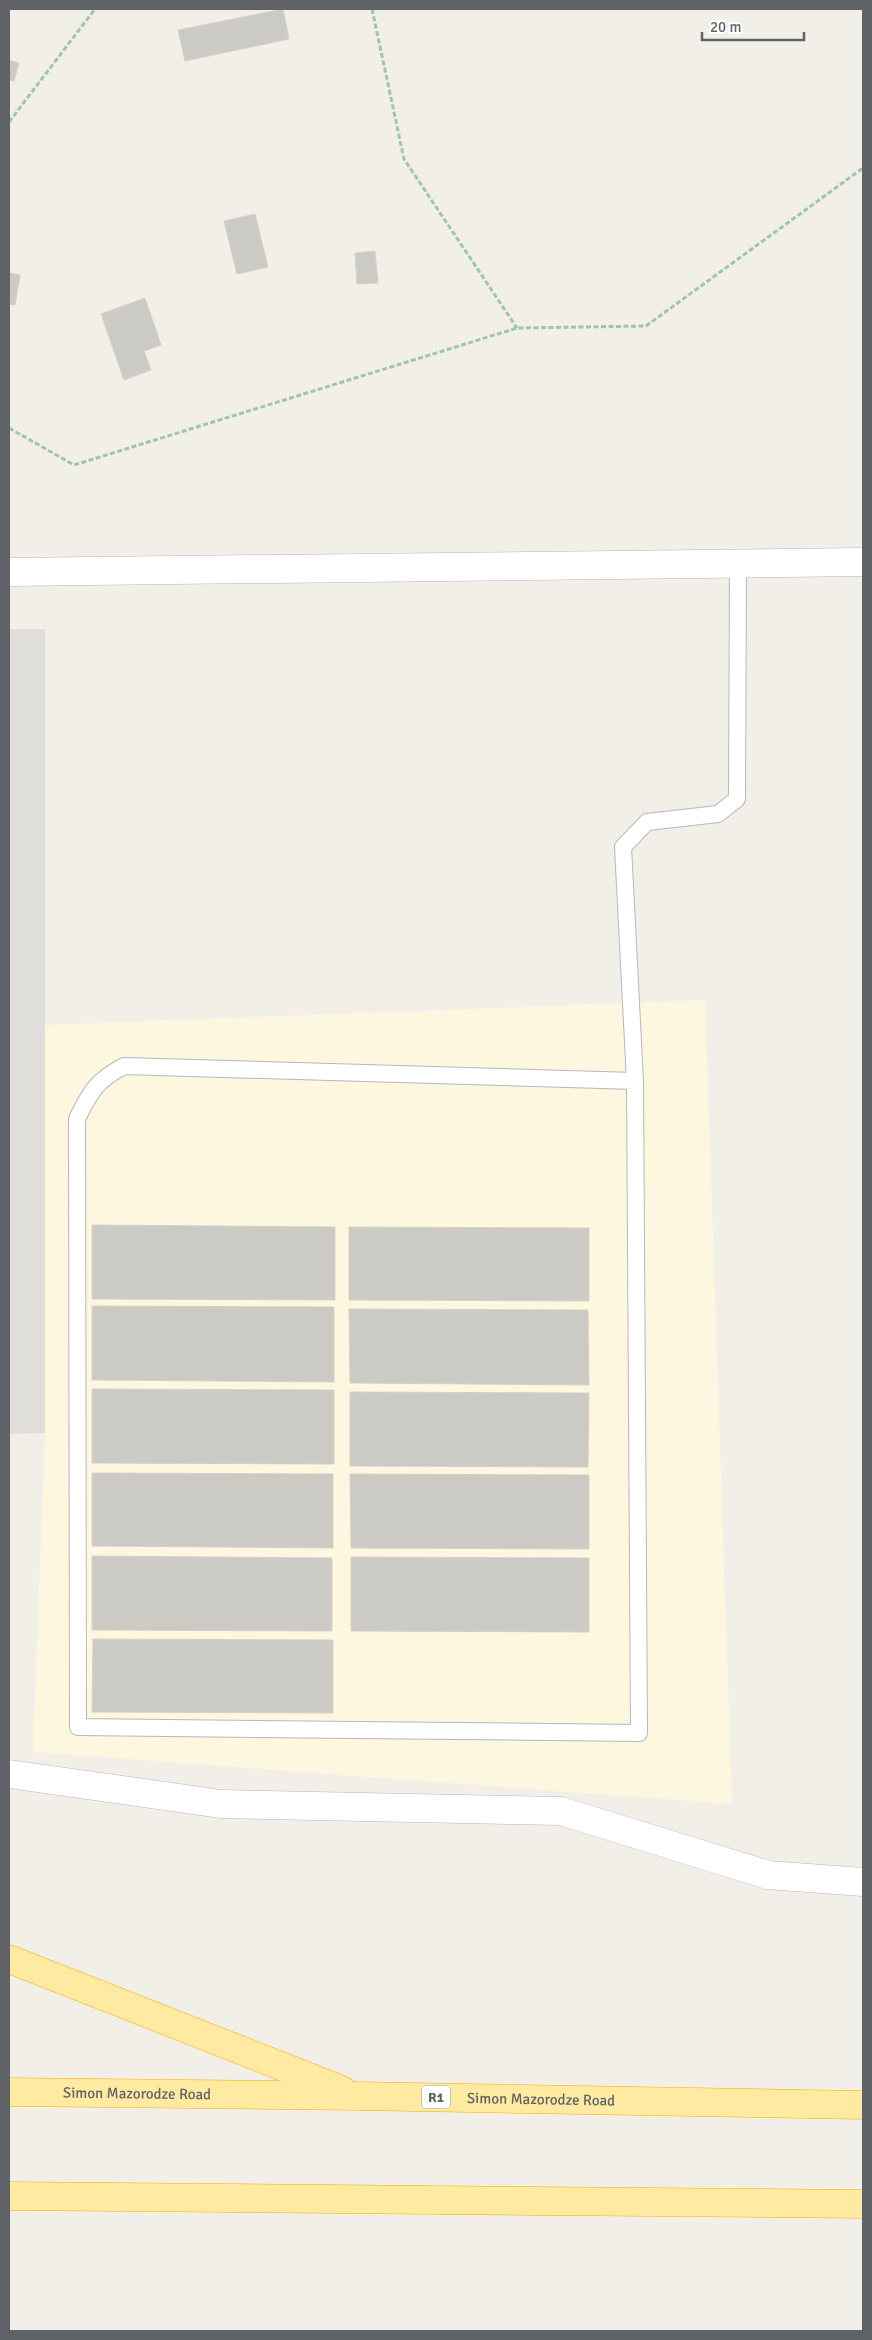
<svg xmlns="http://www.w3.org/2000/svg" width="872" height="2340" font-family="Signika,sans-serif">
<rect width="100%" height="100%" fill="#f1efe8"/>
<polygon fill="#fef7e0" points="705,1000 732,1804 33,1752 45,1433 45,1025"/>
<polygon fill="#e0deda" points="9,629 45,629 45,1433 9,1434"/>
<g fill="#cccac5" stroke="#d6d1c6">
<polygon points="283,9 289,39 185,61 178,30"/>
<polygon points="9,60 19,63 14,81 9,80"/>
<polygon points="255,214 268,267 237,274 224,221"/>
<polygon points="375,251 378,283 357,284 355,253"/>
<polygon points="9,273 20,275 15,305 9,304"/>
<polygon points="145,298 161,345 144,351 151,370 124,380 101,314"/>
<polygon points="92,1225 335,1227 335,1300 92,1299"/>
<polygon points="349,1227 589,1228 589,1301 349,1300"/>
<polygon points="92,1306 334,1307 334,1382 92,1380"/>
<polygon points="349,1309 588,1310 589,1385 350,1383"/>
<polygon points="92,1389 334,1390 334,1464 92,1463"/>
<polygon points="350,1392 589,1393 588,1467 350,1466"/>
<polygon points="92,1473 333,1474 333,1548 92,1546"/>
<polygon points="350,1474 589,1475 589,1549 351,1548"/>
<polygon points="92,1556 332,1558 332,1631 92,1630"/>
<polygon points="351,1557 589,1558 589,1632 351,1631"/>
<polygon points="93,1639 333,1640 333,1713 92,1712"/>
</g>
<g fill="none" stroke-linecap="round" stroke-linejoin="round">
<defs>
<path id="service" d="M635,1081L124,1066C97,1080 90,1092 77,1119L78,1727L639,1733L635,1081L623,847L647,822L718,814L737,799L738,563"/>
<g id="minor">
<polyline points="9,572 863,562"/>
<polyline points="9,1774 221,1804 561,1811 768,1875 863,1882"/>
</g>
<g id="trunk">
<polyline points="9,1959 342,2090"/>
<path id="s1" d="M9,2092L357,2096L863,2105"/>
<polyline points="9,2196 863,2204"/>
</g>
</defs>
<use href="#service" stroke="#b5b8bc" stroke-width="18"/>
<use href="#minor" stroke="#b5b8bc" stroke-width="29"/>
<use href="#trunk" stroke="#f9ab00" stroke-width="29"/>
<g stroke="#9cc7a9" stroke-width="3" stroke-dasharray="5 2.5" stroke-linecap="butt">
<polyline points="372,9 404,159 517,328"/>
<polyline points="9,122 95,9"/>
<polyline points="9,428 74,465 517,328 646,326 863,168"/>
</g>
<use href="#service" stroke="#fff" stroke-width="16"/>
<use href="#minor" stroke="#fff" stroke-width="28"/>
<use href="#trunk" stroke="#feeaa1" stroke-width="28"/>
</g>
<g text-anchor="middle" stroke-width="4.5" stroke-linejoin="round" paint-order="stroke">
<rect fill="#fff" stroke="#8f9295" stroke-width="1" x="422" y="2085.5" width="28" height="23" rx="4"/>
<g font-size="14" font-weight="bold" fill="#5f6368">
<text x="436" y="2102">R1</text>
</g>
<g font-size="15" fill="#5f6368" stroke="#fff">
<text dy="5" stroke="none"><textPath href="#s1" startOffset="128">Simon Mazorodze Road</textPath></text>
<text dy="5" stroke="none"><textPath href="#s1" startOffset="532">Simon Mazorodze Road</textPath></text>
</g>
</g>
<rect width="872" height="2340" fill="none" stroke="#5f6368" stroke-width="20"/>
<path d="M702 32v8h102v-8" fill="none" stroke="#5f6368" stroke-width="2.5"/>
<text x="710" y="32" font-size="15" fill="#5f6368" stroke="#ffffff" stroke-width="4" paint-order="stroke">20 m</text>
</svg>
